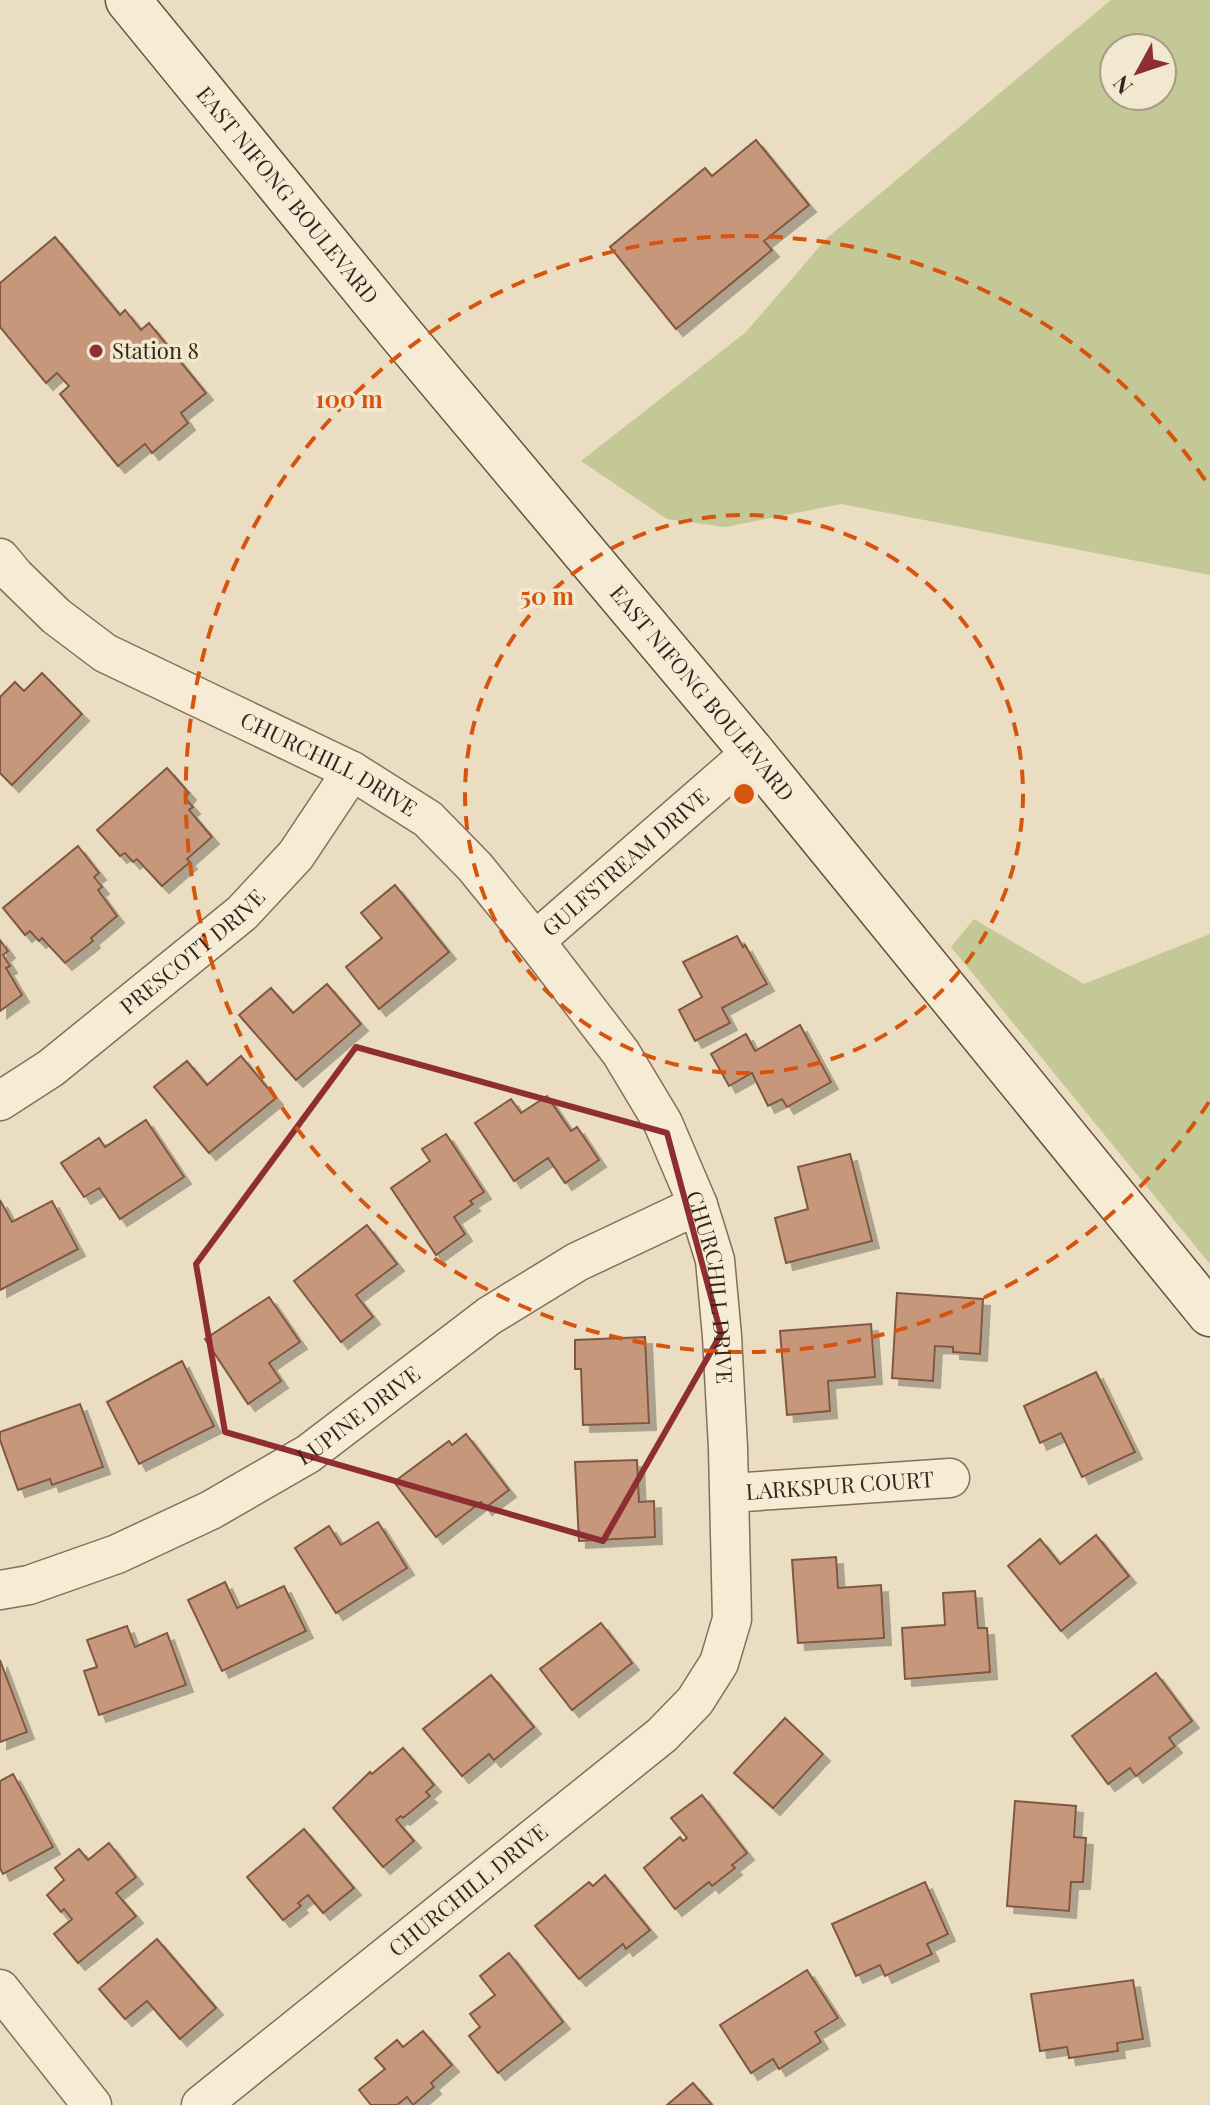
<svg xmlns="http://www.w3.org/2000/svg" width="1210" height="2105" font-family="'Playfair Display',serif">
<defs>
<filter id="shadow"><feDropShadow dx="7" dy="7" stdDeviation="0" flood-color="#0004"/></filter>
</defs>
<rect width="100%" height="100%" fill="#eaddc1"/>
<g fill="#c3c896" fill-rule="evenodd">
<path d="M1111,0H1210V575L841,504L725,527L667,519L581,461L746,332L827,238ZM1162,48V96H1114V48Z"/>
<polygon points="974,919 1084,984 1210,934 1210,1264 951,947"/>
</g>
<g fill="#c6977a" stroke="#805942" stroke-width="2" filter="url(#shadow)">
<polygon points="756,140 809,205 764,241 772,250 676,329 610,247 705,168 712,176"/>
<polygon points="55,237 120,315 125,310 141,330 149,323 206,393 181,413 188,423 152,453 145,444 118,466 60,394 69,386 57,373 46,383 0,327 0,283"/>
<polygon points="42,673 82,714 12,785 0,773 0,697 15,682 24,691"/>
<polygon points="167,768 189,793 185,798 193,807 189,810 212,837 187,859 190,862 162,886 137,859 133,862 125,853 120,856 97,830"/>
<polygon points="78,846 99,873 94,877 102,887 98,890 117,916 91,938 93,941 65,963 42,938 39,941 30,931 25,935 3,908"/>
<polygon points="395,885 449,952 379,1009 346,967 382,938 361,913"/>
<polygon points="737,936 743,947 745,945 767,984 722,1008 730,1023 695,1041 679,1010 702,997 683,962"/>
<polygon points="0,940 8,951 3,955 10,966 6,968 22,995 0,1011"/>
<polygon points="327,984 361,1024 296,1080 239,1015 271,988 293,1013"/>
<polygon points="800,1025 831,1082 787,1107 782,1099 768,1106 752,1073 729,1086 711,1054 746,1034 755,1051"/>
<polygon points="241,1056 276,1098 209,1153 154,1087 187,1061 207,1085"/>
<polygon points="547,1096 571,1131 577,1127 599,1160 565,1183 548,1158 514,1181 475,1123 511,1099 521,1113"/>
<polygon points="146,1120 184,1177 120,1219 99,1188 84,1197 61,1163 99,1138 105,1147"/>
<polygon points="446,1134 484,1192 470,1201 473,1204 454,1217 465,1234 436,1255 391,1188 430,1161 422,1149"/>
<polygon points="850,1154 872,1241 786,1263 775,1218 808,1209 798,1167"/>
<polygon points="0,1200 12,1222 52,1201 78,1249 0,1290"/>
<polygon points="367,1225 397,1264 356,1295 373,1317 341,1342 294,1281"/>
<polygon points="897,1293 983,1299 980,1354 953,1352 953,1347 935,1346 933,1381 892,1378"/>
<polygon points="269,1297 300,1342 269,1363 281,1381 248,1404 205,1339"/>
<polygon points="871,1324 875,1377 828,1381 830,1411 787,1415 780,1331"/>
<polygon points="645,1337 649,1423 583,1425 581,1369 575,1369 575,1340"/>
<polygon points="182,1361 214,1426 139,1464 107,1402"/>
<polygon points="1096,1372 1135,1452 1082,1477 1061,1433 1040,1443 1024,1406"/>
<polygon points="80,1404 103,1467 52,1485 50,1479 18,1490 0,1440 0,1432"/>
<polygon points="466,1434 509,1490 485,1508 481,1502 436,1537 394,1482 449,1441 452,1445"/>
<polygon points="637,1460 639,1502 654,1501 655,1537 579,1541 575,1462"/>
<polygon points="378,1522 407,1568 336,1613 295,1548 329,1526 341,1545"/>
<polygon points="1096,1535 1129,1576 1061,1631 1008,1566 1040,1539 1060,1564"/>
<polygon points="836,1557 838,1588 881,1585 884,1638 798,1643 792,1560"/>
<polygon points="225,1582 237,1608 284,1586 306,1631 222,1671 188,1600"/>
<polygon points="975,1591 978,1628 987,1628 990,1672 905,1679 902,1628 945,1625 943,1593"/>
<polygon points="601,1623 632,1663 572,1710 540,1669"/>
<polygon points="127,1626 135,1647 167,1633 186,1685 99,1715 84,1671 97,1667 87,1640"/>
<polygon points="0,1660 27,1732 0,1742"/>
<polygon points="1156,1673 1192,1721 1169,1738 1175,1746 1136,1776 1130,1768 1108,1784 1072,1736"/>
<polygon points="491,1675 534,1727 494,1760 489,1754 462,1776 423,1729"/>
<polygon points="785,1718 823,1754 773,1808 734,1773"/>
<polygon points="403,1748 434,1785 426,1792 430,1796 403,1818 401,1816 396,1820 414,1841 383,1867 333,1808 370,1772 372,1774"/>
<polygon points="13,1774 53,1847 3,1874 0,1868 0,1781"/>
<polygon points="702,1795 747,1853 732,1865 735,1868 712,1886 709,1882 675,1909 644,1868 680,1837 683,1841 687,1838 671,1818"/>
<polygon points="1015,1801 1076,1806 1074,1837 1086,1838 1083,1882 1071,1882 1069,1911 1007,1906"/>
<polygon points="304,1829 354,1888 323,1913 308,1895 298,1903 301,1906 283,1920 247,1877"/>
<polygon points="109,1843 136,1877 116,1893 136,1916 78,1963 54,1934 72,1919 64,1909 61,1912 47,1895 64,1880 55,1868 79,1849 88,1860"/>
<polygon points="605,1875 650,1930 626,1949 623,1944 579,1979 535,1926 589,1882 593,1886"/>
<polygon points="925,1882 948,1934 927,1944 932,1954 885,1976 880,1965 856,1976 832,1924"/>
<polygon points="157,1939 216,2008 180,2039 147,2001 125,2019 99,1989"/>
<polygon points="509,1953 563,2022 498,2073 469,2036 480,2027 470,2014 495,1995 480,1976"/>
<polygon points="807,1970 838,2018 815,2032 821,2042 779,2069 773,2059 751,2073 720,2025"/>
<polygon points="1133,1980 1143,2039 1117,2043 1118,2051 1069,2058 1067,2047 1040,2051 1031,1994"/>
<polygon points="423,2031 452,2065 431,2083 434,2087 413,2105 407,2097 397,2105 371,2105 359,2090 385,2069 375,2058 397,2040 403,2047"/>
<polygon points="693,2083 712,2105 667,2105"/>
</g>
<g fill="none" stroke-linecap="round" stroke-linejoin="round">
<defs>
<g id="street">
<path id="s1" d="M0,558L15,576L56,616L105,653L352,771L428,819L475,867L535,941L621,1053L663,1123L698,1205L715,1260L722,1336L728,1448L732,1619L719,1663L695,1701L662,1735L201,2105"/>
<path id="s2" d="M535,941L752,752"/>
<path id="s3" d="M0,1101L51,1068L242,913L296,855L352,771"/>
<path id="s4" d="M730,1493L950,1478"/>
<path id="s5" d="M0,1590L29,1585L117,1554L211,1510L308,1454L489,1316L577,1262L698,1205"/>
<polyline points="0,1989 92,2105"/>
</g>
<g id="secondary">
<path id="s6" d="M128,0L400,333L752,752L1210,1314"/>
</g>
</defs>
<use href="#street" stroke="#836f5a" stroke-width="41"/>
<use href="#secondary" stroke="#64503d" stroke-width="47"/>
<use href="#street" stroke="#f6ebd4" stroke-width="38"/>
<use href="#secondary" stroke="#f6ebd4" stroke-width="44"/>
</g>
<path fill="none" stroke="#8e2e32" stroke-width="6" stroke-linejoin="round" d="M356,1047L667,1133L721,1334L603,1541L225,1432L196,1264Z"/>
<g fill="none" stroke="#d6540e" stroke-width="4" stroke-dasharray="14 10">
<circle cx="744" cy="794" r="279"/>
<path d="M1209 1102A558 558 0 1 1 1209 486"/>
</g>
<circle fill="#8e2e32" stroke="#f2e8d0" stroke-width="3" cx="96" cy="351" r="8"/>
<g text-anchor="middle" stroke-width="7" stroke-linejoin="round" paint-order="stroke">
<g font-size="22" fill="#33271d" stroke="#f2e8d0">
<text dy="8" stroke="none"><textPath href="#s6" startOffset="252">EAST NIFONG BOULEVARD</textPath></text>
<text dy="8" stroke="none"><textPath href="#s6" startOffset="900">EAST NIFONG BOULEVARD</textPath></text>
<text dy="8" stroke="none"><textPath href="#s1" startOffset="392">CHURCHILL DRIVE</textPath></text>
<text dy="8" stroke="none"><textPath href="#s2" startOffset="120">GULFSTREAM DRIVE</textPath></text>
<text dy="8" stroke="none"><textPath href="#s3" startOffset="244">PRESCOTT DRIVE</textPath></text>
<text dy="8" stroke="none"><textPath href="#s1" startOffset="1064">CHURCHILL DRIVE</textPath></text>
<text dy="8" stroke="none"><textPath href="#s5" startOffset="402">LUPINE DRIVE</textPath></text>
<text dy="8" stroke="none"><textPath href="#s4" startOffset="110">LARKSPUR COURT</textPath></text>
<text transform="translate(468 1890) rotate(-39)" y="8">CHURCHILL DRIVE</text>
</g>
<g font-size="22" fill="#33271d" stroke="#f2e8d0" text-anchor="start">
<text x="112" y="359">Station 8</text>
</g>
</g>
<circle cx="744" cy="794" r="12" fill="#d6540e" stroke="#f2e8d0" stroke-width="4"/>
<g font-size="24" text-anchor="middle" font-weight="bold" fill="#d6540e" stroke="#f2e8d0" stroke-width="7" stroke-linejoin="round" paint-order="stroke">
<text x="349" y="408">100 m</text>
<text x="547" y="605">50 m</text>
</g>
<g transform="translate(1138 72) rotate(230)"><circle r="38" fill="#f2e8d0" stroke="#a69b88" stroke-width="2"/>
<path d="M0-6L14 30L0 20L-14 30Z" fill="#8e2e32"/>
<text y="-12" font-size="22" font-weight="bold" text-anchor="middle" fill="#33271d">N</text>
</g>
</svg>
